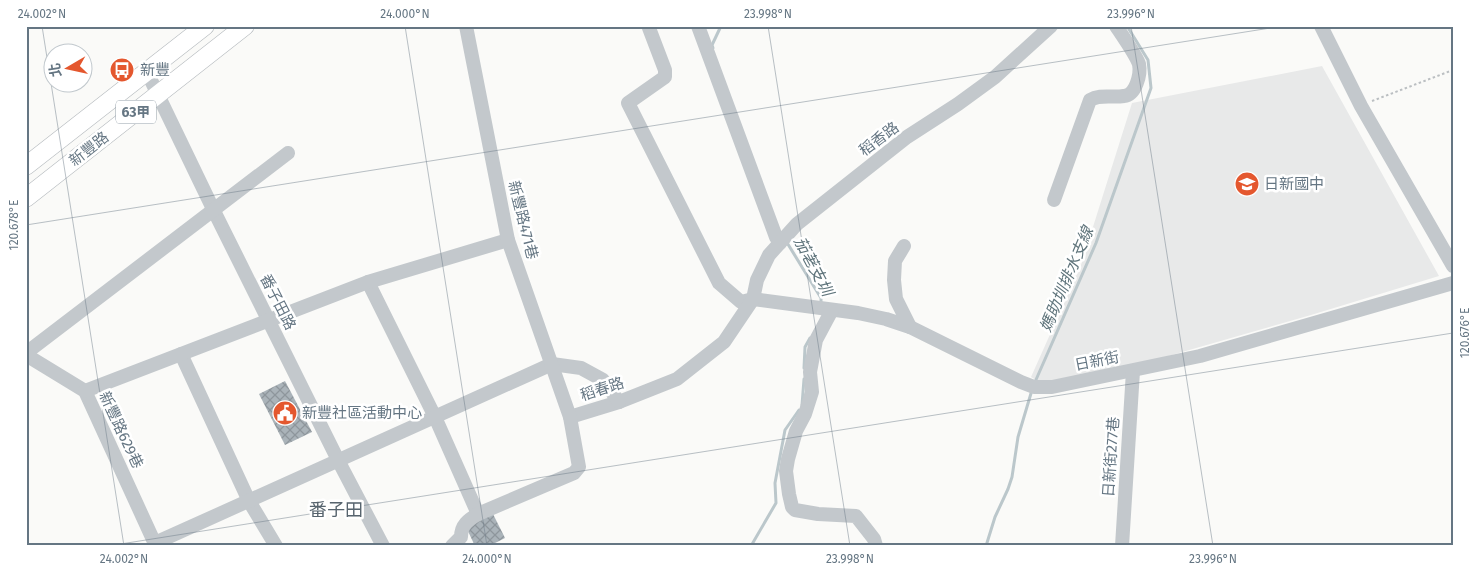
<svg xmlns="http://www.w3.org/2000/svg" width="1479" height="572" font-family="'Fira Sans','Noto Sans TC',sans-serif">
<defs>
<pattern id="building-cross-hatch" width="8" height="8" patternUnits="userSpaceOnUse" patternTransform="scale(1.25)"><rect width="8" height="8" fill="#aab3b9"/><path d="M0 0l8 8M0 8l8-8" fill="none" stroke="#8e969c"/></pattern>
</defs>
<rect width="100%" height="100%" fill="#fafaf8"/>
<polygon fill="#e8e9e9" points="1322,66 1439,276 1311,315 1137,365 1041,383 1031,377 1081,265 1132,103"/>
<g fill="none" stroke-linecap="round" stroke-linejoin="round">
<g stroke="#bbc7cb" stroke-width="3">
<polyline points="713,48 712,45 721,26"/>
<polyline points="786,241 821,298 821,305"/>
<polyline points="804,368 805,347 810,338"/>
<polyline points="1035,382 1096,243 1151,88 1148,60 1127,26"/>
<polyline points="802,405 804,379"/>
<polyline points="751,546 776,503 775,483 785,430 799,410"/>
<polyline points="986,546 995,517 1008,489 1012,477 1018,437 1032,390"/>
</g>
</g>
<g fill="url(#building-cross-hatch)">
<polygon points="285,381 312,432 285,445 259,394"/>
<polygon points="493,514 505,538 489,546 475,546 466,527"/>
</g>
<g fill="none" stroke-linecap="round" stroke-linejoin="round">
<defs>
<g id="major">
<polyline points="26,166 205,26"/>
<polyline points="26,198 245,26"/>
</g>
</defs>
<use href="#major" stroke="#b5babe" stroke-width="19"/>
<polyline stroke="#bbbfc2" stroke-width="2" stroke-dasharray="2.5 2.5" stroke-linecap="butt" points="1372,101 1453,70"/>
<g stroke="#c3c8cc" stroke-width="14">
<polyline points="650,26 649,28 665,70 665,77 628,103 719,283 741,302 753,299 858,313 886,319 910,327 1021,382 1034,387 1052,387 1200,356 1453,283"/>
<polyline points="698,26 776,237 780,243"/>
<polyline points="1321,26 1361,106 1453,266"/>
<polyline points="147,72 214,211 339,462 383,546"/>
<path d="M1054,200L1090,100C1100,94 1112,98 1124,96C1136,95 1141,74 1139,64C1136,55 1122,35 1116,26"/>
<polyline points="904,246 895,261 894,280 896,299 910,327"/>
<polyline points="368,282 435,417 478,514"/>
<polyline points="832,310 816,340 810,372 812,392 805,414 796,431 788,459 786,471 789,494 792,507 795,510 818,514 856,516 874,539 876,546"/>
<polyline points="26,353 288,153"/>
<polyline points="181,354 249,501 276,546"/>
<polyline points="26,355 85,391 156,546"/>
<polyline points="85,391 368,282 508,240"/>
<polyline points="570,417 619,402 677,379 724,342 753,299 757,280 769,255 797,224 907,137 958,104 995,77 1051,26"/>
<polyline points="155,543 552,364 581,368 603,380 619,402"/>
<path d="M452,546L461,537C461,525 468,520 478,514L574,473L579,467L570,417L508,240L466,26"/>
<polyline points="1122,546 1133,371"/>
</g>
<use href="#major" stroke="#fff" stroke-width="18"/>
</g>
<path fill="none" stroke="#657683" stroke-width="1" stroke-opacity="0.45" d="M42,26L124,546M405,26L487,546M768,26L850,546M1131,26L1213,546M26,225L1283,26M108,546L1453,333"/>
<defs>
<symbol id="bus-disc" viewBox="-11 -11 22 22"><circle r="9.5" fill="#e4572e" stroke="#fff"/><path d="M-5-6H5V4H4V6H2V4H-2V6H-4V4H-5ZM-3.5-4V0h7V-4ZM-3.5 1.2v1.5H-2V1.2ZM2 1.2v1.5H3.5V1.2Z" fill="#fff"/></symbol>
<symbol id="school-disc" viewBox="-11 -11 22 22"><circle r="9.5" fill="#e4572e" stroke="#fff"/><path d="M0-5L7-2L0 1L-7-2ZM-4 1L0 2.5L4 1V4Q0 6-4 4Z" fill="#fff"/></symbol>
<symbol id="civic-disc" viewBox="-11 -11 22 22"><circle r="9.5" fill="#e4572e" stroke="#fff"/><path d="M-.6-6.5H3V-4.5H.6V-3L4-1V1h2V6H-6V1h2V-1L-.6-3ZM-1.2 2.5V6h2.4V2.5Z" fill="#fff"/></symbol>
</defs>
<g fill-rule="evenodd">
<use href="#bus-disc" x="108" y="56" width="28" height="28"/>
<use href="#school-disc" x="1233" y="170" width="28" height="28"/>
<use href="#civic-disc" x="271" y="399" width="28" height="28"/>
</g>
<g text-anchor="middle" stroke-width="5" stroke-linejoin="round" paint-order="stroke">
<rect fill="#fff" stroke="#939fa8" stroke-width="1" x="116" y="100.5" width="40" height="23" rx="4"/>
<g font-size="14" font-weight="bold" fill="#657683">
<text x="136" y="117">63甲</text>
</g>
<g font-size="15" fill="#657683" stroke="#fff" text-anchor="start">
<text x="140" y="75">新豐</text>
<text x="1264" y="189">日新國中</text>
<text x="302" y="418">新豐社區活動中心</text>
</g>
<g font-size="15" fill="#657683" stroke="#fff">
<text transform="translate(879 139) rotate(-37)" y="5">稻香路</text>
<text transform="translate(89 149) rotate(-38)" y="5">新豐路</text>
<text transform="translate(523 220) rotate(76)" y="5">新豐路471巷</text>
<text transform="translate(278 302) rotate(63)" y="5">番子田路</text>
<text transform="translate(1097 361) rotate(-11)" y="5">日新街</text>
<text transform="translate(602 389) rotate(-18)" y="5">稻春路</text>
<text transform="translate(121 430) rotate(65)" y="5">新豐路629巷</text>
<text transform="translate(1111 457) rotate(-86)" y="5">日新街277巷</text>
</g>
<g font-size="16" font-style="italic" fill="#60757c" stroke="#fff">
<text transform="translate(814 266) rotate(62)" y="6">茄荖支圳</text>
<text transform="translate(1066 279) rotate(-67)" y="6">媽助圳排水支線</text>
</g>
<g font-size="18" fill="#57646e" stroke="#fff">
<text x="336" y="516">番子田</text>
</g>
</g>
<rect width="1479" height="572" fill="none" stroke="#ffffff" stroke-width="55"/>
<g transform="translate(68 68) rotate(261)"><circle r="24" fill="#ffffff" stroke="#c1c8cd"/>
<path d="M0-4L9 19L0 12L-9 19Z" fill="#e4572e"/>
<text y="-8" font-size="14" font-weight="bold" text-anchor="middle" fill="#657683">北</text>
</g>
<rect x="28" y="28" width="1424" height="516" fill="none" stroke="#657683" stroke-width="2"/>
<g font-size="12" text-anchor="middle" fill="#657683">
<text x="42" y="18">24.002°N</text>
<text x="405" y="18">24.000°N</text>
<text x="768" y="18">23.998°N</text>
<text x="1131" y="18">23.996°N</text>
<text transform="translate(14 225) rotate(-90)" y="4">120.678°E</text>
<text transform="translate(1465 333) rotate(-90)" y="4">120.676°E</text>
<text x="124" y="563">24.002°N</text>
<text x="487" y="563">24.000°N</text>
<text x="850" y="563">23.998°N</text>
<text x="1213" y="563">23.996°N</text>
</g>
</svg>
